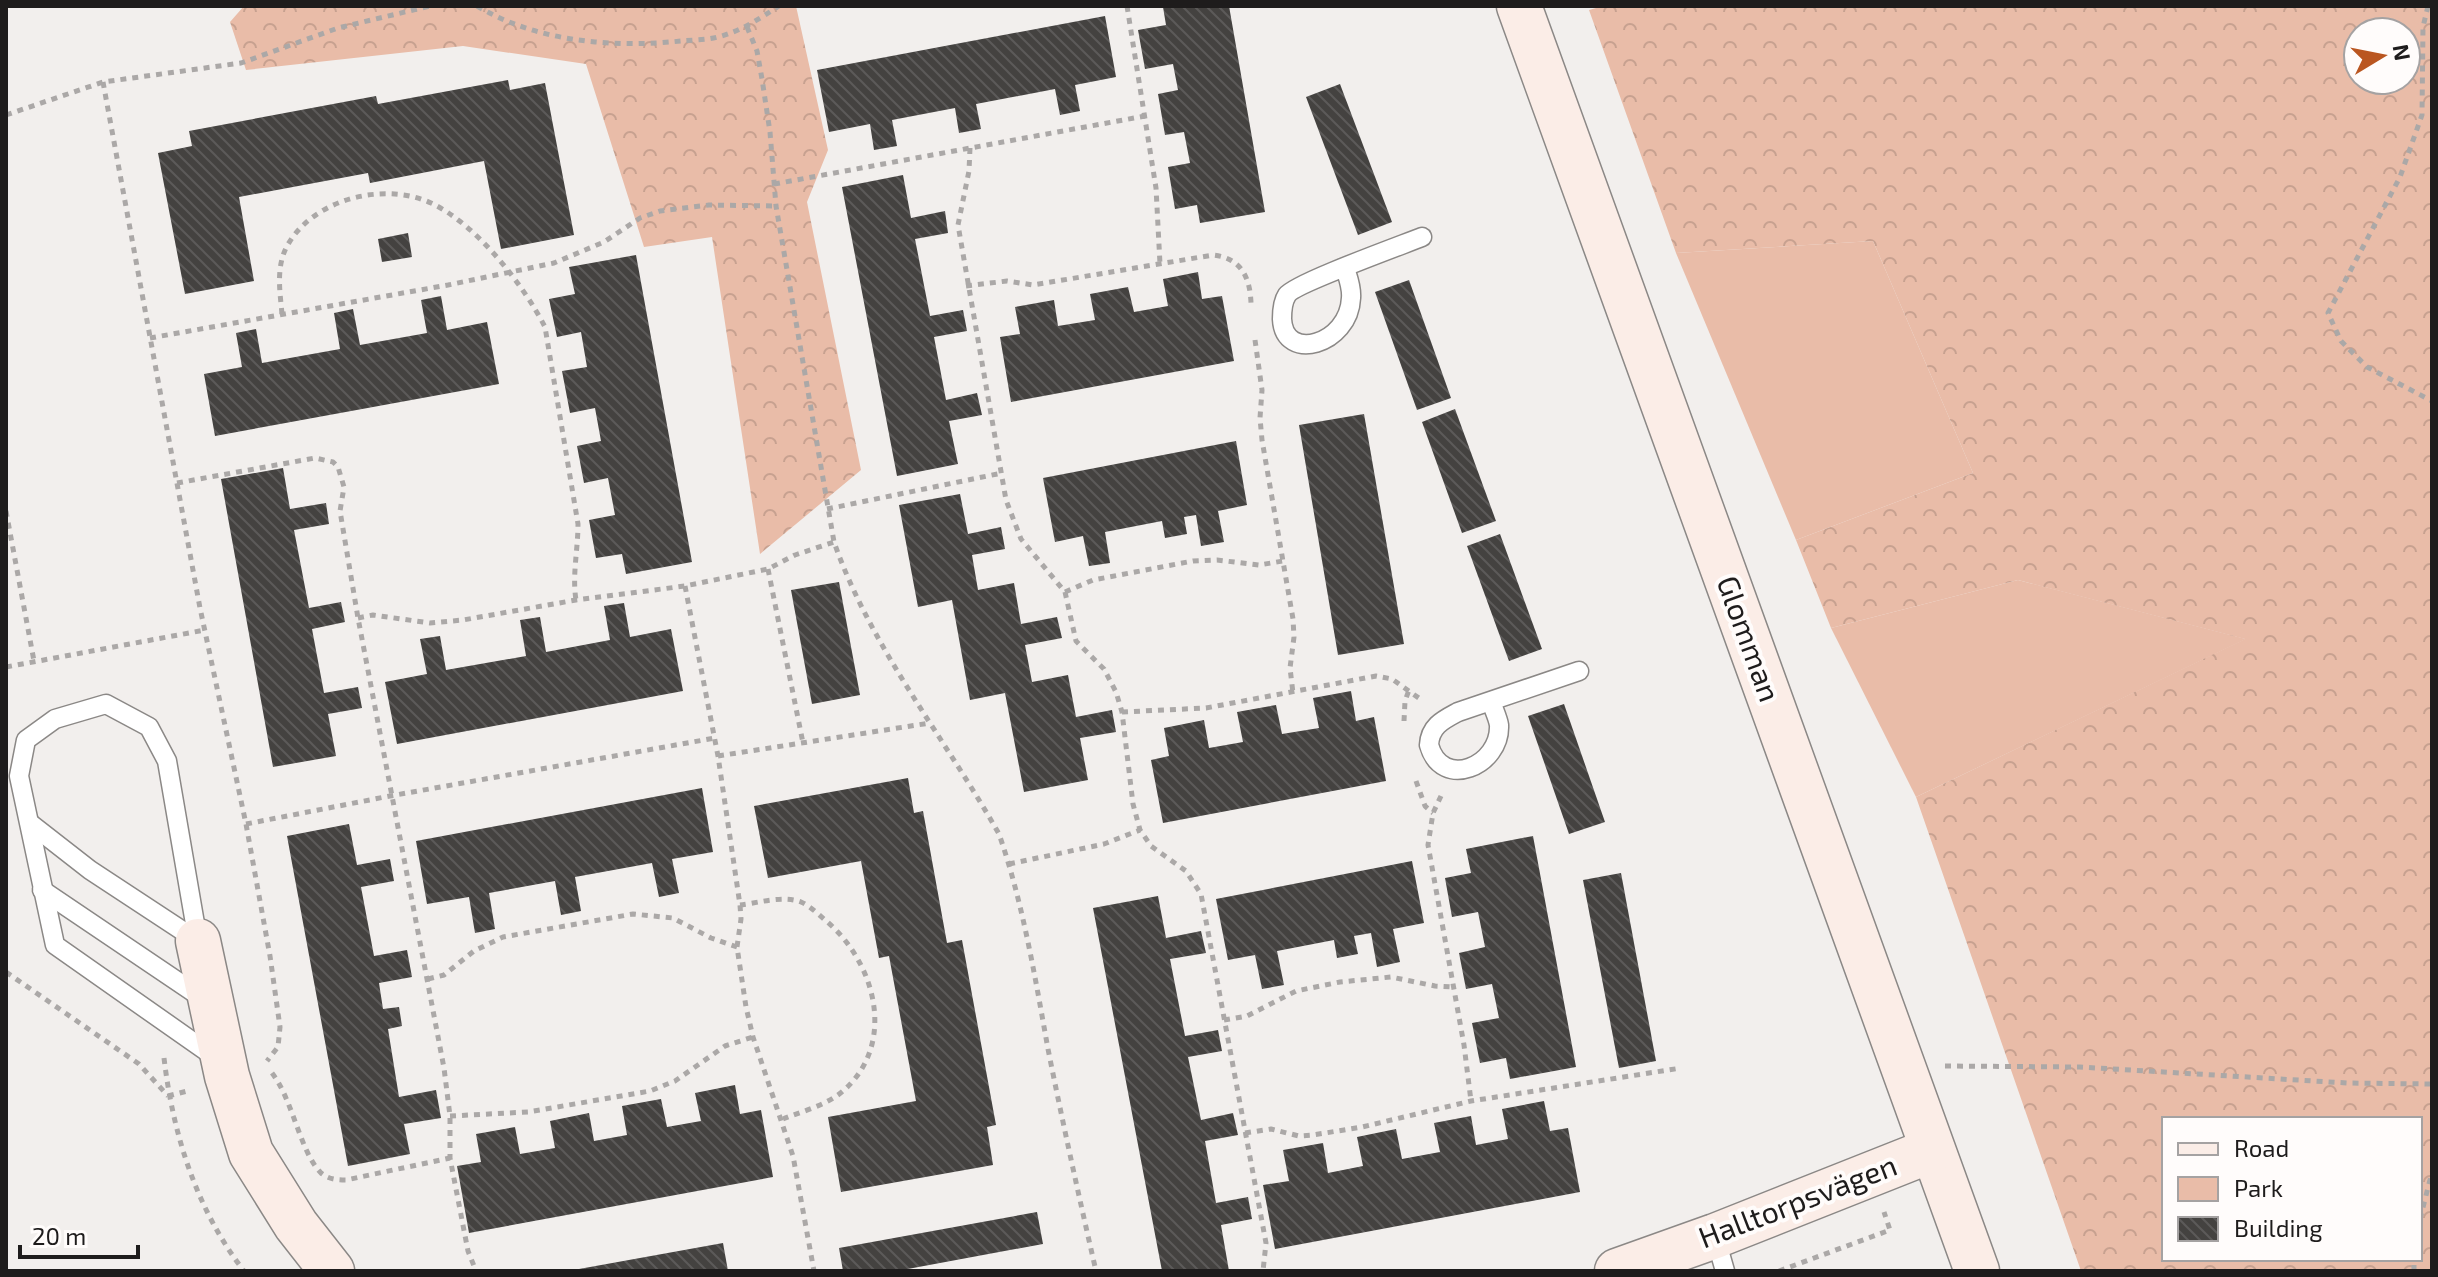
<svg xmlns="http://www.w3.org/2000/svg" width="2438" height="1277" font-family="'Exo 2',sans-serif">
<defs>
<pattern id="forest-crowns" width="20" height="18" patternUnits="userSpaceOnUse" patternTransform="scale(2)"><rect width="20" height="18" fill="#e9bca8"/><path d="M2 6a3 3 0 1 1 6 0M12 15a3 3 0 1 1 6 0" fill="none" stroke="#c7a190"/></pattern>
<pattern id="building-back-hatch" width="6" height="6" patternUnits="userSpaceOnUse" patternTransform="scale(2)"><rect width="6" height="6" fill="#444240"/><path d="M-1 5l2 2M0 0l6 6M5-1l2 2" fill="none" stroke="#5c5a59"/></pattern>
</defs>
<rect width="100%" height="100%" fill="#f2efed"/>
<g fill="#e9bca8">
<polygon points="1873,241 1973,473 1796,540 1676,253"/>
<polygon points="2018,580 2246,639 1916,797 1831,628"/>
</g>
<g fill="url(#forest-crowns)" fill-rule="evenodd">
<polygon points="244,6 796,6 828,150 807,202 861,470 760,554 712,237 644,247 586,64 463,46 246,70 230,22"/>
<path d="M1603,6H2432V1271H2081L1916,797L2245,639L2018,580L1831,628L1796,540L1973,473L1873,241L1676,253L1589,10ZM2358,32H2406V80H2358ZM2164,1119H2420V1259H2164Z"/>
</g>
<g fill="url(#building-back-hatch)">
<polygon points="1229,6 1265,212 1200,223 1197,205 1175,209 1168,167 1190,163 1184,132 1165,135 1158,94 1178,90 1173,64 1145,69 1138,30 1166,25 1163,7"/>
<polygon points="1105,16 1116,77 1075,85 1080,111 1060,115 1055,89 976,104 981,129 959,133 955,108 892,120 897,146 874,150 870,124 829,132 817,70"/>
<polygon points="508,80 510,90 545,83 574,235 501,249 484,161 370,183 368,173 239,197 254,281 185,294 158,153 192,146 189,131 376,96 378,104"/>
<polygon points="1340,84 1392,222 1358,235 1306,97"/>
<polygon points="903,175 911,218 945,211 948,233 915,239 930,316 963,310 967,331 934,337 946,400 977,393 982,415 949,421 958,464 897,476 842,187"/>
<polygon points="408,233 412,257 382,262 378,239"/>
<polygon points="636,255 692,562 626,574 622,554 596,558 589,520 615,515 608,478 584,483 577,446 601,441 595,408 570,413 562,371 587,367 581,332 557,337 549,299 575,294 569,267"/>
<polygon points="1198,272 1202,299 1222,296 1234,361 1011,402 1000,337 1020,334 1015,307 1054,300 1058,326 1095,320 1090,294 1128,287 1134,312 1168,306 1163,279"/>
<polygon points="1409,280 1451,398 1417,410 1375,292"/>
<polygon points="441,296 447,330 487,322 499,384 215,436 204,374 242,367 236,333 256,329 262,363 340,349 334,313 353,309 360,345 427,333 421,300"/>
<polygon points="1455,409 1496,521 1462,533 1422,422"/>
<polygon points="1364,414 1404,644 1338,655 1299,425"/>
<polygon points="1236,441 1247,505 1218,511 1224,542 1201,546 1196,515 1184,517 1187,534 1165,538 1162,521 1105,532 1110,563 1089,566 1083,536 1055,542 1043,478"/>
<polygon points="283,468 290,509 326,503 329,524 294,530 309,608 341,602 345,622 312,629 324,693 358,687 362,708 328,714 336,756 273,767 221,479"/>
<polygon points="960,494 968,534 1001,527 1005,549 972,555 978,590 1014,583 1021,624 1057,617 1062,638 1025,645 1032,682 1068,675 1076,717 1112,710 1116,732 1080,738 1088,780 1024,792 1005,693 970,700 952,600 918,607 899,505"/>
<polygon points="1500,534 1542,649 1509,661 1467,546"/>
<polygon points="839,582 860,695 812,704 791,590"/>
<polygon points="624,603 630,637 671,629 683,691 397,744 385,682 427,674 420,639 440,636 446,670 526,656 520,620 540,617 546,652 610,640 604,606"/>
<polygon points="1351,691 1356,721 1374,717 1386,781 1163,823 1151,760 1169,756 1164,728 1204,720 1209,748 1243,742 1237,712 1276,705 1282,734 1319,728 1313,698"/>
<polygon points="1564,704 1605,822 1569,834 1528,716"/>
<polygon points="908,778 914,813 923,811 947,943 962,940 996,1125 987,1127 993,1165 841,1192 828,1117 916,1101 889,956 879,958 861,861 768,878 754,806"/>
<polygon points="702,788 713,852 672,859 679,893 659,897 652,863 575,877 581,911 561,915 555,881 489,893 495,929 475,933 469,897 427,904 416,841"/>
<polygon points="349,824 357,865 390,859 394,881 361,887 374,956 407,950 412,977 379,983 383,1009 399,1007 402,1026 388,1029 399,1097 436,1090 441,1118 404,1124 410,1154 348,1166 287,836"/>
<polygon points="1533,836 1576,1067 1510,1079 1506,1058 1480,1063 1472,1023 1499,1018 1492,984 1466,989 1459,953 1485,947 1478,912 1452,917 1445,878 1471,873 1466,849"/>
<polygon points="1412,861 1424,923 1393,929 1400,962 1377,967 1371,933 1354,936 1358,954 1337,958 1334,940 1277,951 1284,985 1262,989 1255,955 1228,960 1216,899"/>
<polygon points="1621,873 1656,1061 1619,1068 1583,880"/>
<polygon points="1158,896 1166,938 1201,931 1206,953 1170,959 1185,1036 1218,1030 1222,1051 1188,1057 1201,1120 1233,1113 1238,1135 1205,1141 1216,1203 1248,1197 1252,1219 1221,1225 1229,1271 1162,1271 1093,908"/>
<polygon points="735,1085 740,1114 761,1110 773,1177 469,1233 457,1166 481,1162 476,1134 515,1127 520,1154 555,1148 550,1121 589,1113 594,1141 627,1135 622,1106 661,1099 667,1127 701,1121 695,1093"/>
<polygon points="1544,1101 1550,1131 1568,1128 1580,1192 1275,1249 1263,1185 1289,1181 1283,1150 1323,1143 1328,1173 1363,1166 1357,1137 1396,1129 1402,1159 1440,1152 1434,1123 1471,1116 1476,1145 1508,1139 1502,1109"/>
<polygon points="1037,1212 1043,1244 897,1271 843,1271 839,1248"/>
<polygon points="723,1243 728,1271 580,1271 579,1269"/>
</g>
<g fill="none" stroke-linecap="round" stroke-linejoin="round">
<defs>
<g id="lane">
<path d="M1345,268C1348,278 1352,287 1351,298C1349,345 1284,363 1282,319C1282,312 1283,301 1287,295C1294,284 1402,245 1422,237"/>
<path d="M1491,701C1493,708 1498,718 1499,725C1501,766 1442,791 1429,745C1430,726 1443,720 1458,712L1579,671"/>
<polyline points="31,824 90,870 198,941"/>
<polyline points="42,890 205,1000"/>
<polyline points="198,941 167,761 149,727 106,704 55,719 26,740 19,776 55,945 216,1058"/>
<polyline points="1715,1236 1725,1271"/>
</g>
<g id="secondary">
<polyline points="1519,6 1977,1271"/>
<polyline points="198,941 227,1076 251,1153 296,1225 332,1271"/>
<polyline points="1617,1271 1715,1236 1932,1150"/>
</g>
</defs>
<use href="#lane" stroke="#8b8886" stroke-width="21"/>
<use href="#secondary" stroke="#8b8886" stroke-width="47"/>
<g stroke="#aba8a7" stroke-width="5" stroke-dasharray="6 6" stroke-linecap="butt">
<path d="M477,6C537,42 613,48 681,41C693,40 707,40 718,37C741,31 759,19 779,6"/>
<polyline points="1127,6 1156,188 1160,264"/>
<polyline points="2428,6 2423,27 2422,115 2400,177 2328,313 2341,341 2367,367 2432,401"/>
<path d="M747,27L757,51L762,79L770,132L776,206L834,542C871,648 945,738 999,834C1023,903 1035,977 1048,1049C1063,1124 1079,1197 1096,1271"/>
<polyline points="103,82 200,608 246,824 270,956 280,1027 278,1047 267,1061"/>
<polyline points="6,115 103,82 241,63 338,28 430,6"/>
<polyline points="970,148 969,171 958,225 1006,500 1021,539 1065,592 1076,641 1104,669 1116,692 1122,712 1133,804 1140,830 1151,846 1186,871 1201,894 1266,1243 1263,1271"/>
<polyline points="774,184 1145,116"/>
<path d="M966,286L1007,281L1033,285L1213,255C1241,258 1250,277 1251,303"/>
<path d="M282,314C280,292 276,269 286,248C311,199 384,181 431,203C476,224 523,284 545,327L578,524C578,550 572,575 576,600"/>
<polyline points="150,338 448,285 554,263 604,242 640,218 660,211 709,205 776,206"/>
<polyline points="1255,340 1262,390 1260,418 1262,440 1293,619 1294,637 1290,668 1293,693"/>
<polyline points="177,483 315,458 333,462 338,467 344,487 340,511 358,618 444,1068 450,1116 450,1158 468,1251 476,1271"/>
<polyline points="827,509 1002,473"/>
<polyline points="6,511 34,661"/>
<polyline points="768,569 803,743"/>
<polyline points="685,586 718,756 740,905 741,919 737,947 746,1007 753,1037 793,1156 814,1271"/>
<polyline points="1065,592 1093,580 1193,561 1217,560 1259,565 1283,561"/>
<polyline points="358,618 373,615 430,623 463,620 576,600 685,586 768,569 795,555 834,542"/>
<polyline points="6,667 205,630"/>
<polyline points="1122,712 1206,708 1376,676 1392,679 1423,701"/>
<polyline points="1404,721 1405,701 1409,690"/>
<polyline points="718,756 930,723"/>
<polyline points="1416,781 1425,806 1433,813"/>
<polyline points="1441,796 1433,813 1428,845 1464,1045 1471,1101"/>
<polyline points="246,824 390,796 715,738"/>
<polyline points="1009,864 1104,844 1140,830"/>
<path d="M740,905C758,903 783,895 801,902C810,906 818,914 825,920C875,961 898,1043 843,1091C827,1105 803,1111 783,1119"/>
<polyline points="6,972 139,1064 168,1096"/>
<polyline points="428,979 444,975 474,951 503,937 633,914 673,918 711,938 737,947"/>
<polyline points="1224,1020 1247,1016 1296,991 1340,982 1391,977 1435,986 1453,987"/>
<path d="M164,1058C173,1134 196,1209 244,1271"/>
<polyline points="1945,1066 2080,1067 2347,1083 2432,1084"/>
<path d="M272,1073C293,1100 300,1152 321,1173C328,1179 336,1180 346,1180L450,1158"/>
<polyline points="168,1096 191,1090"/>
<polyline points="450,1116 528,1112 650,1091 675,1081 725,1046 753,1037"/>
<polyline points="1245,1133 1271,1129 1299,1136 1313,1135 1362,1127 1471,1101 1681,1068"/>
<polyline points="2420,1219 2432,1172"/>
<polyline points="1779,1271 1890,1230 1884,1212"/>
<polyline points="2414,1271 2414,1259"/>
</g>
<use href="#lane" stroke="#fff" stroke-width="18"/>
<use href="#secondary" stroke="#fbede7" stroke-width="44"/>
</g>
<g text-anchor="middle" stroke-width="8" stroke-linejoin="round" paint-order="stroke">
<g font-size="30" fill="#1e1c1c" stroke="#fffcfb">
<text transform="translate(1748 639) rotate(70)" y="10">Glomman</text>
<text transform="translate(1798 1202) rotate(-21)" y="10">Halltorpsvägen</text>
</g>
</g>
<rect width="2438" height="1277" fill="none" stroke="#1e1c1c" stroke-width="16"/>
<rect x="2162" y="1117" width="260" height="144" fill="#fffcfb" stroke="#a5a2a2" stroke-width="2"/>
<rect x="2178" y="1143" width="40" height="12" fill="#fbede7" stroke="#a5a2a2" stroke-width="2"/>
<text x="2234" y="1157" font-size="24" fill="#1e1c1c">Road</text>
<rect x="2178" y="1177" width="40" height="24" fill="#e9bca8" stroke="#a5a2a2" stroke-width="2"/>
<text x="2234" y="1197" font-size="24" fill="#1e1c1c">Park</text>
<rect x="2178" y="1217" width="40" height="24" fill="url(#building-back-hatch)" stroke="#a5a2a2" stroke-width="2"/>
<text x="2234" y="1237" font-size="24" fill="#1e1c1c">Building</text>
<g transform="translate(2382 56) rotate(80)"><circle r="38" fill="#fffcfb" stroke="#a5a2a2" stroke-width="2"/>
<path d="M0-6L14 30L0 20L-14 30Z" fill="#ba5620"/>
<text y="-12" font-size="22" font-weight="bold" text-anchor="middle" fill="#1e1c1c">N</text>
</g>
<path d="M20 1245v12h118v-12" fill="none" stroke="#1e1c1c" stroke-width="4"/>
<text x="32" y="1245" font-size="24" fill="#1e1c1c" stroke="#fffcfb" stroke-width="6" paint-order="stroke">20 m</text>
</svg>
